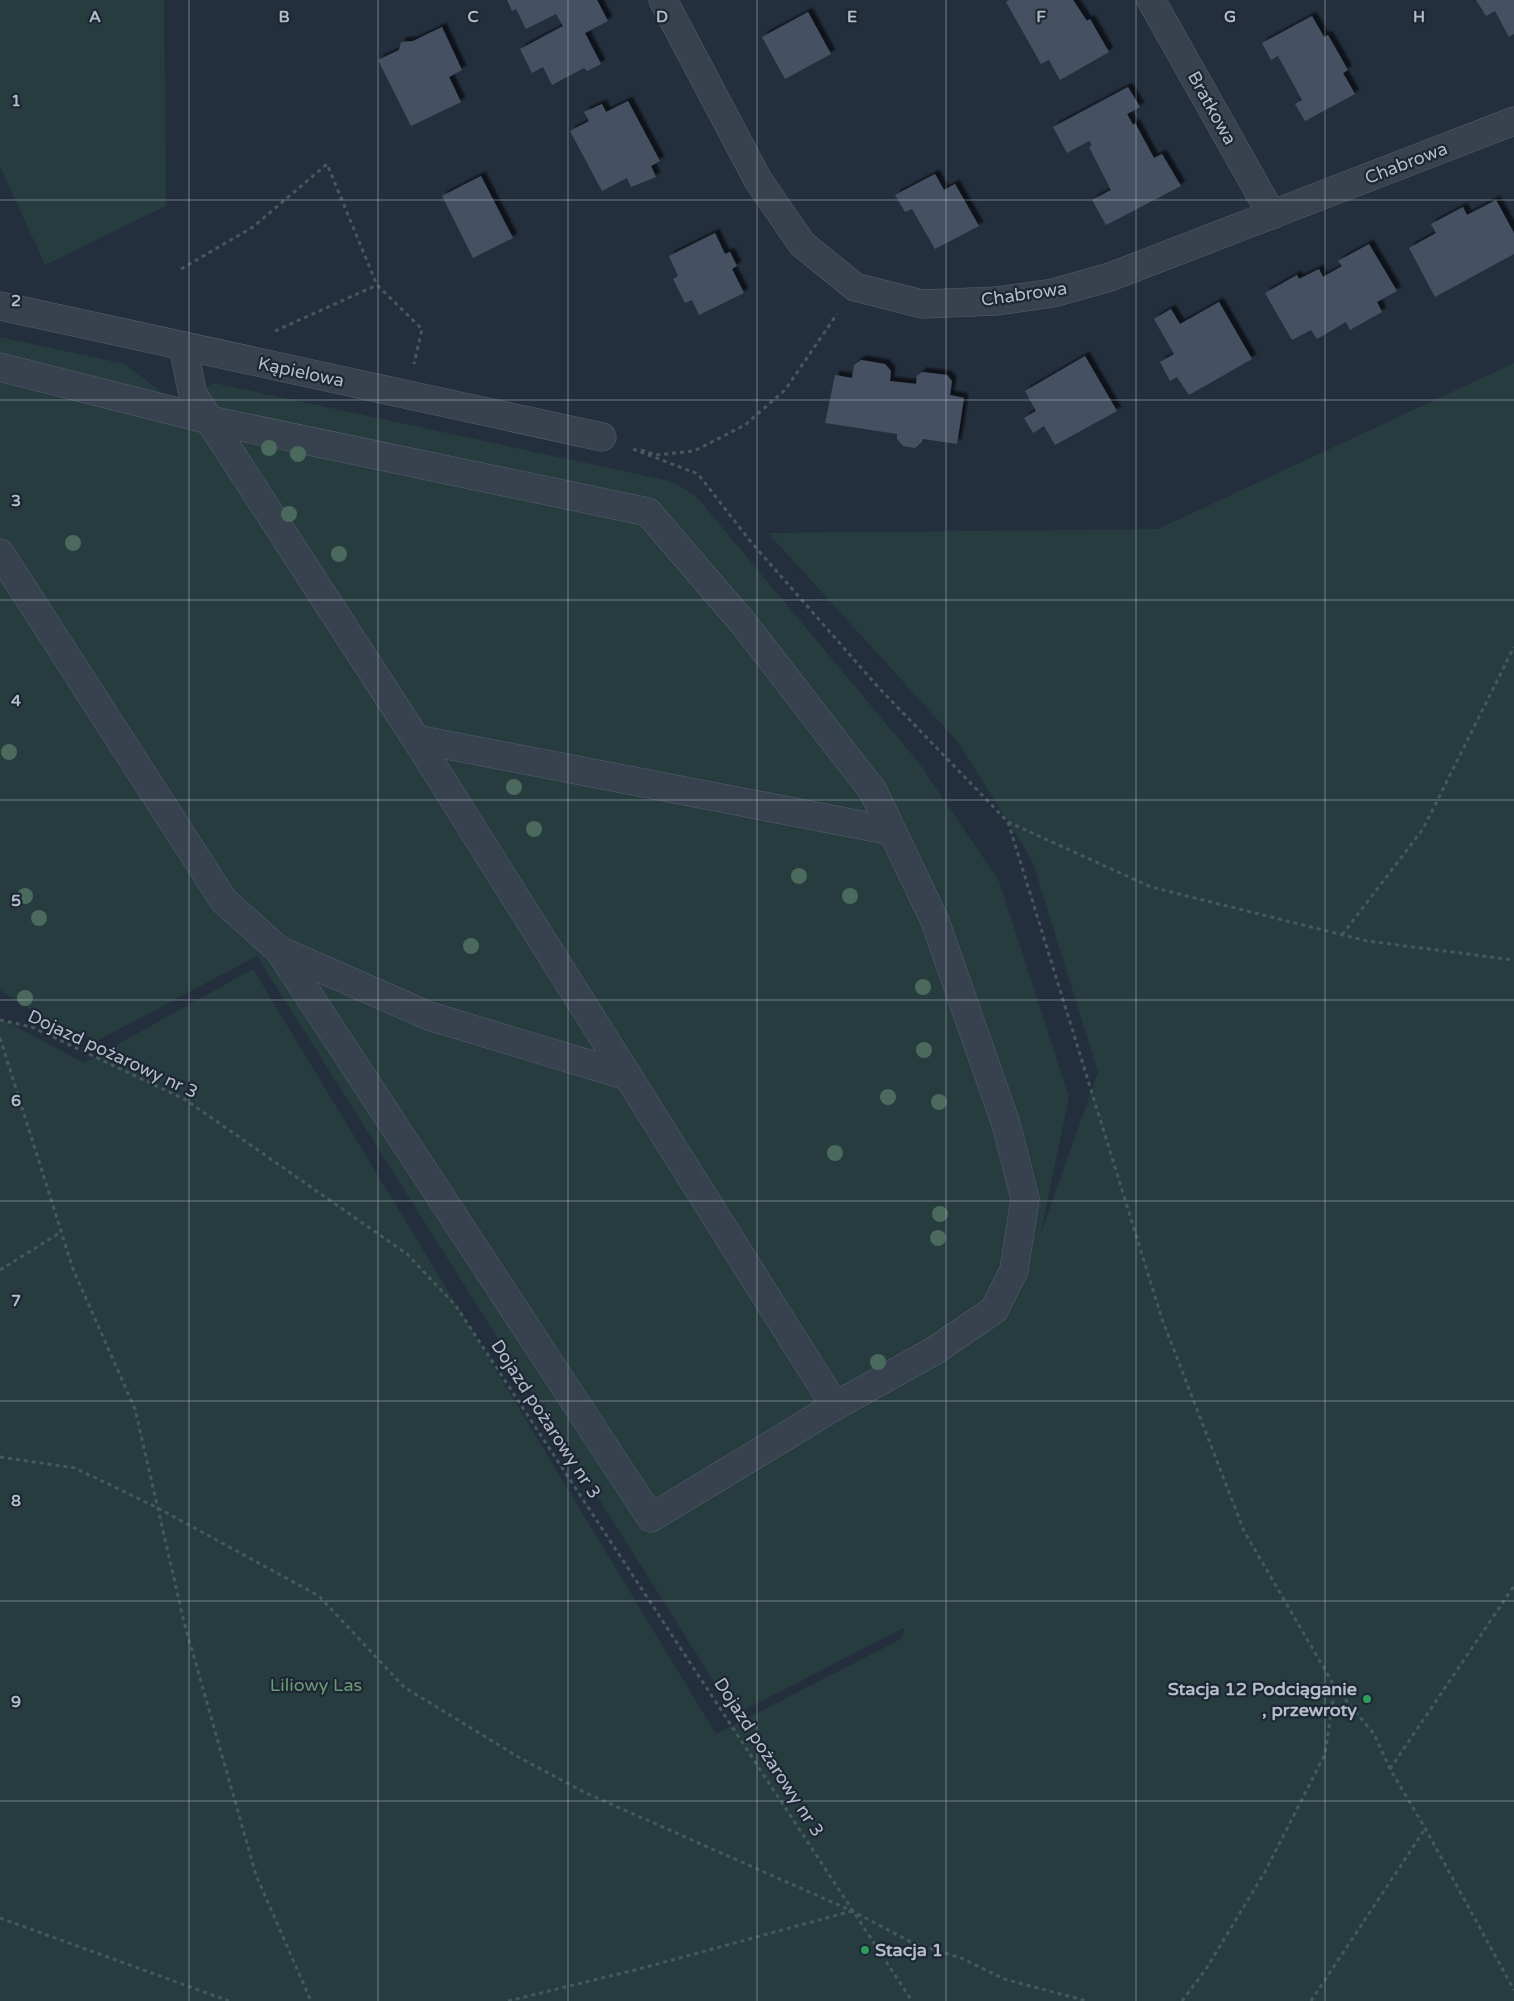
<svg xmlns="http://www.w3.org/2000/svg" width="1514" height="2001" font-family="'Varela Round',sans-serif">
<defs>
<filter id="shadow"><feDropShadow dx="4.5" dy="-4.5" stdDeviation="1" flood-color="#0009"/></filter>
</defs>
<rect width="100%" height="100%" fill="#242f3e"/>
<g fill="#263c3f">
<polygon points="0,0 164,0 166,206 45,265 0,166"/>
<polygon points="0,337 125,364 176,404 214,383 670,481 695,495 919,763 999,881 1069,1097 1040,1236 1098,1072 1032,860 958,742 768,533 1158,529 1514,363 1514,2001 0,2001 0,1018 84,1063 253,969 716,1734 901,1639 905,1627 735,1715 257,956 97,1041 37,1014 0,990"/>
</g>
<g fill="#455162" filter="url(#shadow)">
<polygon points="507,0 597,0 608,21 585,33 601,64 587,71 584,68 552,85 543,67 532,73 520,49 563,26 556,14 526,29 516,9 512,11"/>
<polygon points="1009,0 1073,0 1087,21 1090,19 1109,52 1060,80 1049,60 1041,64 1006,2"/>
<polygon points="1476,0 1514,0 1514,34 1509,37 1495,11 1486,16"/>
<polygon points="808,12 831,54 785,79 762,37"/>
<polygon points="1312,16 1324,37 1328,35 1348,70 1343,73 1355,94 1305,121 1295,104 1302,100 1278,56 1271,60 1262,43"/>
<polygon points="442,27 462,70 449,77 461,102 411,126 378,60 399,50 401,42 413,41"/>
<polygon points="1128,87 1140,107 1127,114 1133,125 1135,123 1154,158 1162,154 1181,186 1106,225 1092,200 1111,190 1089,147 1092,145 1089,141 1067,153 1053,127"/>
<polygon points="628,101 660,161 651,166 656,177 631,187 627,178 602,191 570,131 589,121 584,112 602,104 606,112"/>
<polygon points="935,174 944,190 955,184 979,226 935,249 912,209 905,212 895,195"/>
<polygon points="481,176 513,238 473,258 442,196"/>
<polygon points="1496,200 1514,233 1514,254 1435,297 1409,248 1436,233 1431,224 1446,216 1463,207 1467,215"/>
<polygon points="715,233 725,254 730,252 737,266 732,269 744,293 699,315 692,300 685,303 673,279 678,276 669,256"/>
<polygon points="1369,244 1397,291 1377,302 1382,312 1350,330 1346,322 1317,339 1311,330 1292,340 1265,293 1297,275 1299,279 1319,269 1323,277 1342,266 1338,261"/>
<polygon points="1219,302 1252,359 1189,395 1177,377 1170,381 1160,362 1174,354 1154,319 1171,309 1180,324"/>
<polygon points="1085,356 1117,411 1055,445 1044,426 1033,433 1024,418 1036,411 1025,391"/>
<polygon points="861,360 885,364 891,371 890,381 916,384 917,376 922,372 947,375 952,381 950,395 964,398 957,444 923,439 922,442 915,448 903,446 897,439 897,434 825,423 835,375 852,378 854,365"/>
</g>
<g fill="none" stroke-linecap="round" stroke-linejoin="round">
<defs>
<g id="minor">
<polyline points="663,0 758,180 802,244 855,287 922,304 997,301 1053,293 1110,277 1514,121"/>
<polyline points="1151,0 1272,215"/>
<polyline points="0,306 602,437"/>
<polyline points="183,346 193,395 416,739 835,1406"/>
<polyline points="0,367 209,420 648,512 744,624 873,791 935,921 1006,1124 1025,1199 1014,1270 994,1310 934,1351 835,1406 651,1518 279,950"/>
<polyline points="0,553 224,901 279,950 429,1016 628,1076"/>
<polyline points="416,739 892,831"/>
</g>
</defs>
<use href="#minor" stroke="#565f6c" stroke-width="29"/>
<g stroke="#44595c" stroke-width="3" stroke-dasharray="4 4" stroke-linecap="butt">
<polyline points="181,269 253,227 327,164 377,285 422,329 414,364"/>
<polyline points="275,331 377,285"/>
<polyline points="633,449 698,474 751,542 879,688 1008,822 1151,887 1367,941 1514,960"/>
<polyline points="641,450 656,455 694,451 745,425 785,390 837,314"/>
<polyline points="1008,822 1162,1319 1244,1531 1335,1687 1374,1734 1390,1769 1425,1828 1514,1990"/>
<polyline points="1342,935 1423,829 1514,647"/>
<polyline points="0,1020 32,1027 186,1100 407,1254 456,1306 912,2001"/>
<polyline points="0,1038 73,1269 135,1409 184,1622 256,1875 311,2001"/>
<polyline points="0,1270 61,1232"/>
<polyline points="0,1457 75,1468 158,1508 319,1596 404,1687 520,1758 586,1793 852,1911 911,1942 961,1958 1004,1979 1087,2001"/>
<polyline points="1390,1769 1514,1586"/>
<polyline points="0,1918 229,2001"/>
<polyline points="508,2001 639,1969 852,1911"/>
<polyline points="1182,2001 1206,1969 1266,1870 1325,1754 1335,1688"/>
<polyline points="1311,2001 1425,1829"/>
</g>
<use href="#minor" stroke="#38414e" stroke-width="28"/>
</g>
<g fill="#4b6a5d">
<circle cx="269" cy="448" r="8"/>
<circle cx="298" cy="454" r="8"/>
<circle cx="289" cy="514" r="8"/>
<circle cx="73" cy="543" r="8"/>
<circle cx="339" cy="554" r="8"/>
<circle cx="9" cy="752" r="8"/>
<circle cx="514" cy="787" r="8"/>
<circle cx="534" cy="829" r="8"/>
<circle cx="799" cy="876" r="8"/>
<circle cx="25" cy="896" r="8"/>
<circle cx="850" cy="896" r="8"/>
<circle cx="39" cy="918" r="8"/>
<circle cx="471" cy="946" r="8"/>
<circle cx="923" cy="987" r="8"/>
<circle cx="25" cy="998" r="8"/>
<circle cx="924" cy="1050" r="8"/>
<circle cx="888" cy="1097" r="8"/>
<circle cx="939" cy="1102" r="8"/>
<circle cx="835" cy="1153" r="8"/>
<circle cx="940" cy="1214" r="8"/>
<circle cx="938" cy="1238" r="8"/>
<circle cx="878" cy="1362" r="8"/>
</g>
<path fill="none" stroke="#b4bcc9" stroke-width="1" stroke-opacity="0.55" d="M189,0V2001M378,0V2001M568,0V2001M757,0V2001M946,0V2001M1136,0V2001M1325,0V2001M0,200H1514M0,400H1514M0,600H1514M0,800H1514M0,1000H1514M0,1201H1514M0,1401H1514M0,1601H1514M0,1801H1514"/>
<g fill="#2e9e5b" stroke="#1d2633" stroke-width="2">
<circle cx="1367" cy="1699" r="5"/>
<circle cx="865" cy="1950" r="5"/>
</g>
<g text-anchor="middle" stroke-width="4.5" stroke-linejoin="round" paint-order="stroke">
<g font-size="18" fill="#b4bcc9" stroke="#1d2633">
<text transform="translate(1212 108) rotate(61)" y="6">Bratkowa</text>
<text transform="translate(1406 163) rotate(-21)" y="6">Chabrowa</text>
<text transform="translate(1024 294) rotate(-8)" y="6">Chabrowa</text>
<text transform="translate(301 372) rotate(12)" y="6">Kąpielowa</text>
<text transform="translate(113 1054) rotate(25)" y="6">Dojazd pożarowy nr 3</text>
<text transform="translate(546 1419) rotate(57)" y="6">Dojazd pożarowy nr 3</text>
<text transform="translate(769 1757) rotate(57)" y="6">Dojazd pożarowy nr 3</text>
</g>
<g font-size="18" fill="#6b9a76" stroke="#1d2633">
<text x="316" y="1691">Liliowy Las</text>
</g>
<g font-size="18" font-weight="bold" fill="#b4bcc9" stroke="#1d2633" text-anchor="end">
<text x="1357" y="1695">Stacja 12 Podciąganie<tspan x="1357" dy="21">, przewroty</tspan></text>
<text x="875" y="1956" text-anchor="start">Stacja 1</text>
</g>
</g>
<g font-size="16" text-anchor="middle" font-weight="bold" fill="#b4bcc9" stroke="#1d2633" stroke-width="4.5" stroke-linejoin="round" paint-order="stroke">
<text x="95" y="22">A</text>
<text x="284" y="22">B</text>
<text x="473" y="22">C</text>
<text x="662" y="22">D</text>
<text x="852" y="22">E</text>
<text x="1041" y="22">F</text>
<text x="1230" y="22">G</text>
<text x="1419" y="22">H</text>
<text x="16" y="106">1</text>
<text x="16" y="306">2</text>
<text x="16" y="506">3</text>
<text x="16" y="706">4</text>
<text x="16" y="906">5</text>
<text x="16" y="1106">6</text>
<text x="16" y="1306">7</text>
<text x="16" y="1506">8</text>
<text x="16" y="1707">9</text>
</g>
</svg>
